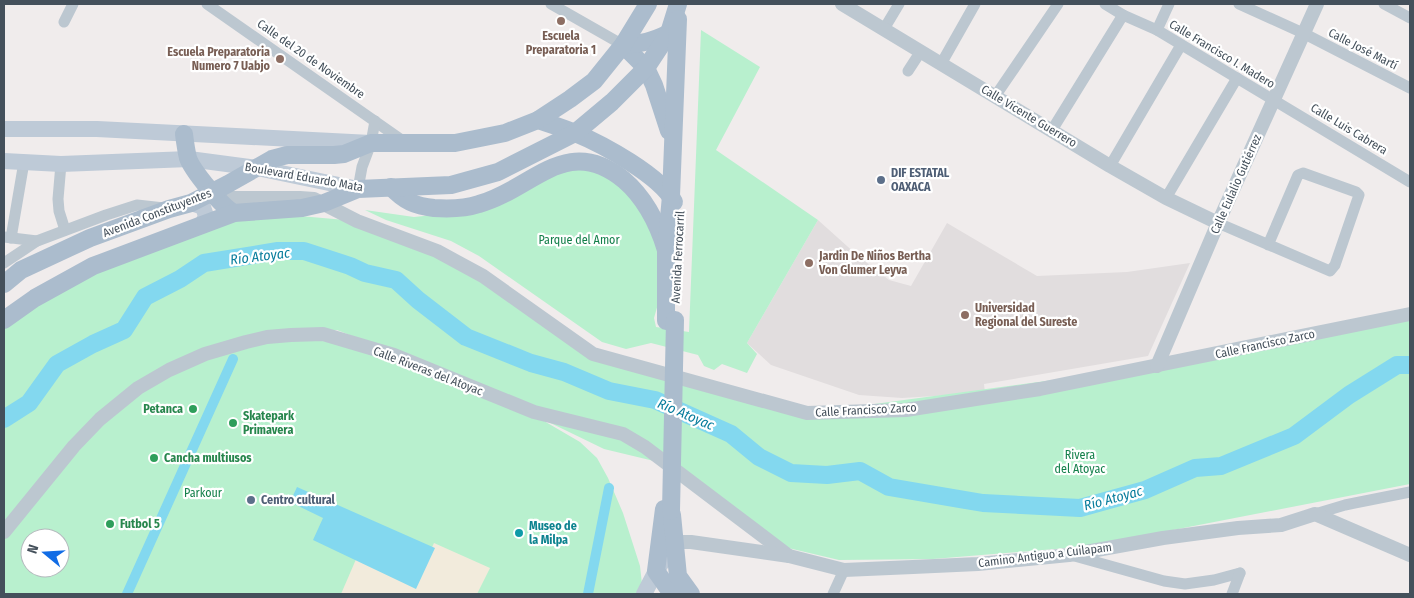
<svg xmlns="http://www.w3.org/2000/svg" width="1414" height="598" font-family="'Fira Sans Condensed',sans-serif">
<rect width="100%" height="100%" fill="#f0ecec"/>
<polygon fill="#e1ddde" points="818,220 857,255 889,280 911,286 947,223 1037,276 1127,272 1190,263 1148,356 984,384 985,393 902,398 859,395 771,365 747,343"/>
<g fill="#b8f0ce" fill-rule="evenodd">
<polygon points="701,30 760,67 716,150 818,220 747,343 757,354 747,373 722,364 714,370 704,366 698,355 651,343 626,349 602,342 479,256 451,241 386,220 365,210 414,217 443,214 579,161 625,185 660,245 662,290 654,318 656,327 689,332"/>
<path d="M243,211L357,221L437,251L584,349L807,413L1157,366L1410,317V484L1091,546L933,559L839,560L784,547L679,467L604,449L532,414L580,442L597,458L608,478L623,513L640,566L642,584L639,594H4V539L13,524L100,419L4,533V323L28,303ZM337,330L458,378L335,342L296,339L281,341ZM30,538H60V568H30Z"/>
</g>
<polygon fill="#f2ebdc" points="434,543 490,568 477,594 341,594 357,557 415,584"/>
<polygon fill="#83d8ef" points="297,487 435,548 416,589 313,540 323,518 290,502"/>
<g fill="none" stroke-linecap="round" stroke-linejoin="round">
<g stroke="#83d8ef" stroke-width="10">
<polyline points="127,594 233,359"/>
<polyline points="588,594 609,488"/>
</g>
<polyline stroke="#83d8ef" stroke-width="18" points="4,419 29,403 57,364 93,344 124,330 145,297 180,279 204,263 278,251 304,251 350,266 365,273 396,280 418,300 466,337 531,363 564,372 609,391 655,400 731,434 759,457 791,473 827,475 860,471 889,487 983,503 1080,508 1145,490 1195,468 1221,466 1294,436 1349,395 1397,365 1410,365"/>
<g stroke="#bcc7d0" stroke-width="11">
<polyline points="207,4 406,143"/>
<polyline points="551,4 623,45"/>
<polyline points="1105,4 1123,15 1157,30 1410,182"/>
<polyline points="1239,4 1303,33 1410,88"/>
<polyline points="1384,4 1410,18"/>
<polyline points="64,22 73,4"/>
<polyline points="884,29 899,4"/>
<polyline points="1157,30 1169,4"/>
<polyline points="941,64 975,4"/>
<polyline points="908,71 921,51"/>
<polyline points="996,95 1058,4"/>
<polyline points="1052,130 1123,15"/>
<polyline points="61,164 58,199 59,211 65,230"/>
<polyline points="1110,166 1181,45"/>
<polyline points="358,189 362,167 371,143 375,121"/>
<polyline points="1166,198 1237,78"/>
<polyline points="1218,223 1330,271 1335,265 1359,195 1356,192 1303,173 1298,175 1268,245"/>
<polyline points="4,237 37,241"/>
<polyline points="11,238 24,162"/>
<polyline points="4,263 37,241 106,215 137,205 164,208"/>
<polyline points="1315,514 1345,505 1410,492"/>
<polyline points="1071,555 1164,581 1185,584 1214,580 1240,573"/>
<polyline points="833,594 844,570"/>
<polyline points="1232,594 1240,573"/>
</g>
<g stroke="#bcc7d0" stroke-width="14">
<polyline points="842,4 1110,166 1166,198 1218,223"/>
<polyline points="212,192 234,198 300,198 314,199 357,221 437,251 483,276 593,354 807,413 906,410 1040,389 1410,314"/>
<polyline points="1157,366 1218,223 1317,4"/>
<polyline points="4,532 74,446 100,419 138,388 169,370 205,354 246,342 267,337 291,335 323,334 394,355 534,412 623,434 645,447 789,556"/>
<polyline points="674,547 682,542 691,542 789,556 844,570 913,567 978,564 1069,555 1163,538 1238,528 1281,525 1315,514 1410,555"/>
</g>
<g stroke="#becad7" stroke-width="16">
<polyline points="4,129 97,129 371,143"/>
<polyline points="4,161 61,164 189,159 257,168 358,189"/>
<polyline points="191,203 203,207 206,216 203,223"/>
<polyline points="644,594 656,571 663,561"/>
</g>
<g stroke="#abbccd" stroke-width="18">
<polyline points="623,45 646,68 654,85 669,131"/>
<path d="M623,45C641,44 653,41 669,33"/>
<path d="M538,120C550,124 563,128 575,133C602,144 661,176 674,202"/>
<path d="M184,134C185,142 186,150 188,158C192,170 222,207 234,213"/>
<path d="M391,187C404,201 415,206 434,208C449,209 464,209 479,204C533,189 566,133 624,180C645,198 658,224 666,250"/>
<polyline points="4,284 21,270 90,238 169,209 191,203 228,184 272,159 287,155 334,155 344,154 371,143 455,143 505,133 538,120 570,99 594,81 623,45 648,4"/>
<polyline points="4,320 35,298 93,266 234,213 302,208 324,203 358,189 451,185 498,172 575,133 612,102 646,68 669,33 678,4"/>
<polyline points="666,321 666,250 671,196 678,19"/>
<polyline points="664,509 656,571 672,594"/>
<polyline points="672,515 678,576 691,594"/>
</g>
<polyline stroke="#abbccd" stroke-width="18" points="671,511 675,320"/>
</g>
<g fill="#8d6e63" stroke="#fff" stroke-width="2">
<circle cx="561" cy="21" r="5"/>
<circle cx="280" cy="59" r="5"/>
<circle cx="809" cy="263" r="5"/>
<circle cx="965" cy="315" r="5"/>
</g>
<g fill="#5c6f8a" stroke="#fff" stroke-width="2">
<circle cx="881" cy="180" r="5"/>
<circle cx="251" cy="500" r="5"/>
</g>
<g fill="#2e9e5b" stroke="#fff" stroke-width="2">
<circle cx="193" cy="409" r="5"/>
<circle cx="233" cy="423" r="5"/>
<circle cx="154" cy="458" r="5"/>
<circle cx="110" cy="524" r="5"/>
</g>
<circle fill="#0f9aa8" stroke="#fff" stroke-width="2" cx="519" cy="533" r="5"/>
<g text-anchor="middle" stroke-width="4.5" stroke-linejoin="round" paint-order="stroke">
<g font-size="12" font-weight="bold" fill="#785e54" stroke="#fff" text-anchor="start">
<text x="561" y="40" text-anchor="middle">Escuela<tspan x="561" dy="14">Preparatoria 1</tspan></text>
<text x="270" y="56" text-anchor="end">Escuela Preparatoria<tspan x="270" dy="14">Numero 7 Uabjo</tspan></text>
<text x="819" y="260">Jardin De Niños Bertha<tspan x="819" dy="14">Von Glumer Leyva</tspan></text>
<text x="975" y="312">Universidad<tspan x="975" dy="14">Regional del Sureste</tspan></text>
</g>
<g font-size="12" fill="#44505b" stroke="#fff">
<text transform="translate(1363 49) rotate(27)" y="4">Calle José Martí</text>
<text transform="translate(1222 54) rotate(31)" y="4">Calle Francisco I. Madero</text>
<text transform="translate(311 59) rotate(35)" y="4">Calle del 20 de Noviembre</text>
<text transform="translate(1029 116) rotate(31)" y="4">Calle Vicente Guerrero</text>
<text transform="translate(1349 129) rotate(31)" y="4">Calle Luis Cabrera</text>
<text transform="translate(304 177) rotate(10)" y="4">Boulevard Eduardo Mata</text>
<text transform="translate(1236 184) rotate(-66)" y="4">Calle Eulalio Gutiérrez</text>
<text transform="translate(157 213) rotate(-21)" y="4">Avenida Constituyentes</text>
<text transform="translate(678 257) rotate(-87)" y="4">Avenida Ferrocarril</text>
<text transform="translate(1265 344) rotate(-12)" y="4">Calle Francisco Zarco</text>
<text transform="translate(428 371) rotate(21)" y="4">Calle Riveras del Atoyac</text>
<text transform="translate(866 410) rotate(-3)" y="4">Calle Francisco Zarco</text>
<text transform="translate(1045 555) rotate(-7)" y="4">Camino Antiguo a Cuilapam</text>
</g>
<g font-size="12" font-weight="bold" fill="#4e5e75" stroke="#fff" text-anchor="start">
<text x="891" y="177">DIF ESTATAL<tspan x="891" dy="14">OAXACA</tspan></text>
<text x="261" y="504">Centro cultural</text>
</g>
<g font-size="12" fill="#137f4a" stroke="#fff">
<text x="579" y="244">Parque del Amor</text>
<text x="1080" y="459">Rivera<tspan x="1080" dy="14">del Atoyac</tspan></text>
<text x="203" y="497">Parkour</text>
</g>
<g font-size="12" font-weight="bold" fill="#27864d" stroke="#fff" text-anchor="start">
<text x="183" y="413" text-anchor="end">Petanca</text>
<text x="243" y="420">Skatepark<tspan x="243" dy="14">Primavera</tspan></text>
<text x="164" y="462">Cancha multiusos</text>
<text x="120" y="528">Futbol 5</text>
</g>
<g font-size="12" font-weight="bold" fill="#0d838f" stroke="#fff" text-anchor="start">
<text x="529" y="530">Museo de<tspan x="529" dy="14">la Milpa</tspan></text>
</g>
<g font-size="14" font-style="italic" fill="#077c9c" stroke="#fff">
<text transform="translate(260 256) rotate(-7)" y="5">Río Atoyac</text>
<text transform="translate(686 414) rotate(23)" y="5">Río Atoyac</text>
<text transform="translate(1113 498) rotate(-15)" y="5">Río Atoyac</text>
</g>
</g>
<rect width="1414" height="598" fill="none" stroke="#44505b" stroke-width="10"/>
<g transform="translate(45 553) rotate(288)"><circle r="24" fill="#ffffff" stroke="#b4b9bd"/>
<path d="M0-4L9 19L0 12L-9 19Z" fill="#116ce5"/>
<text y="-8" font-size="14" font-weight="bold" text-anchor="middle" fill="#44505b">N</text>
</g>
</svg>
